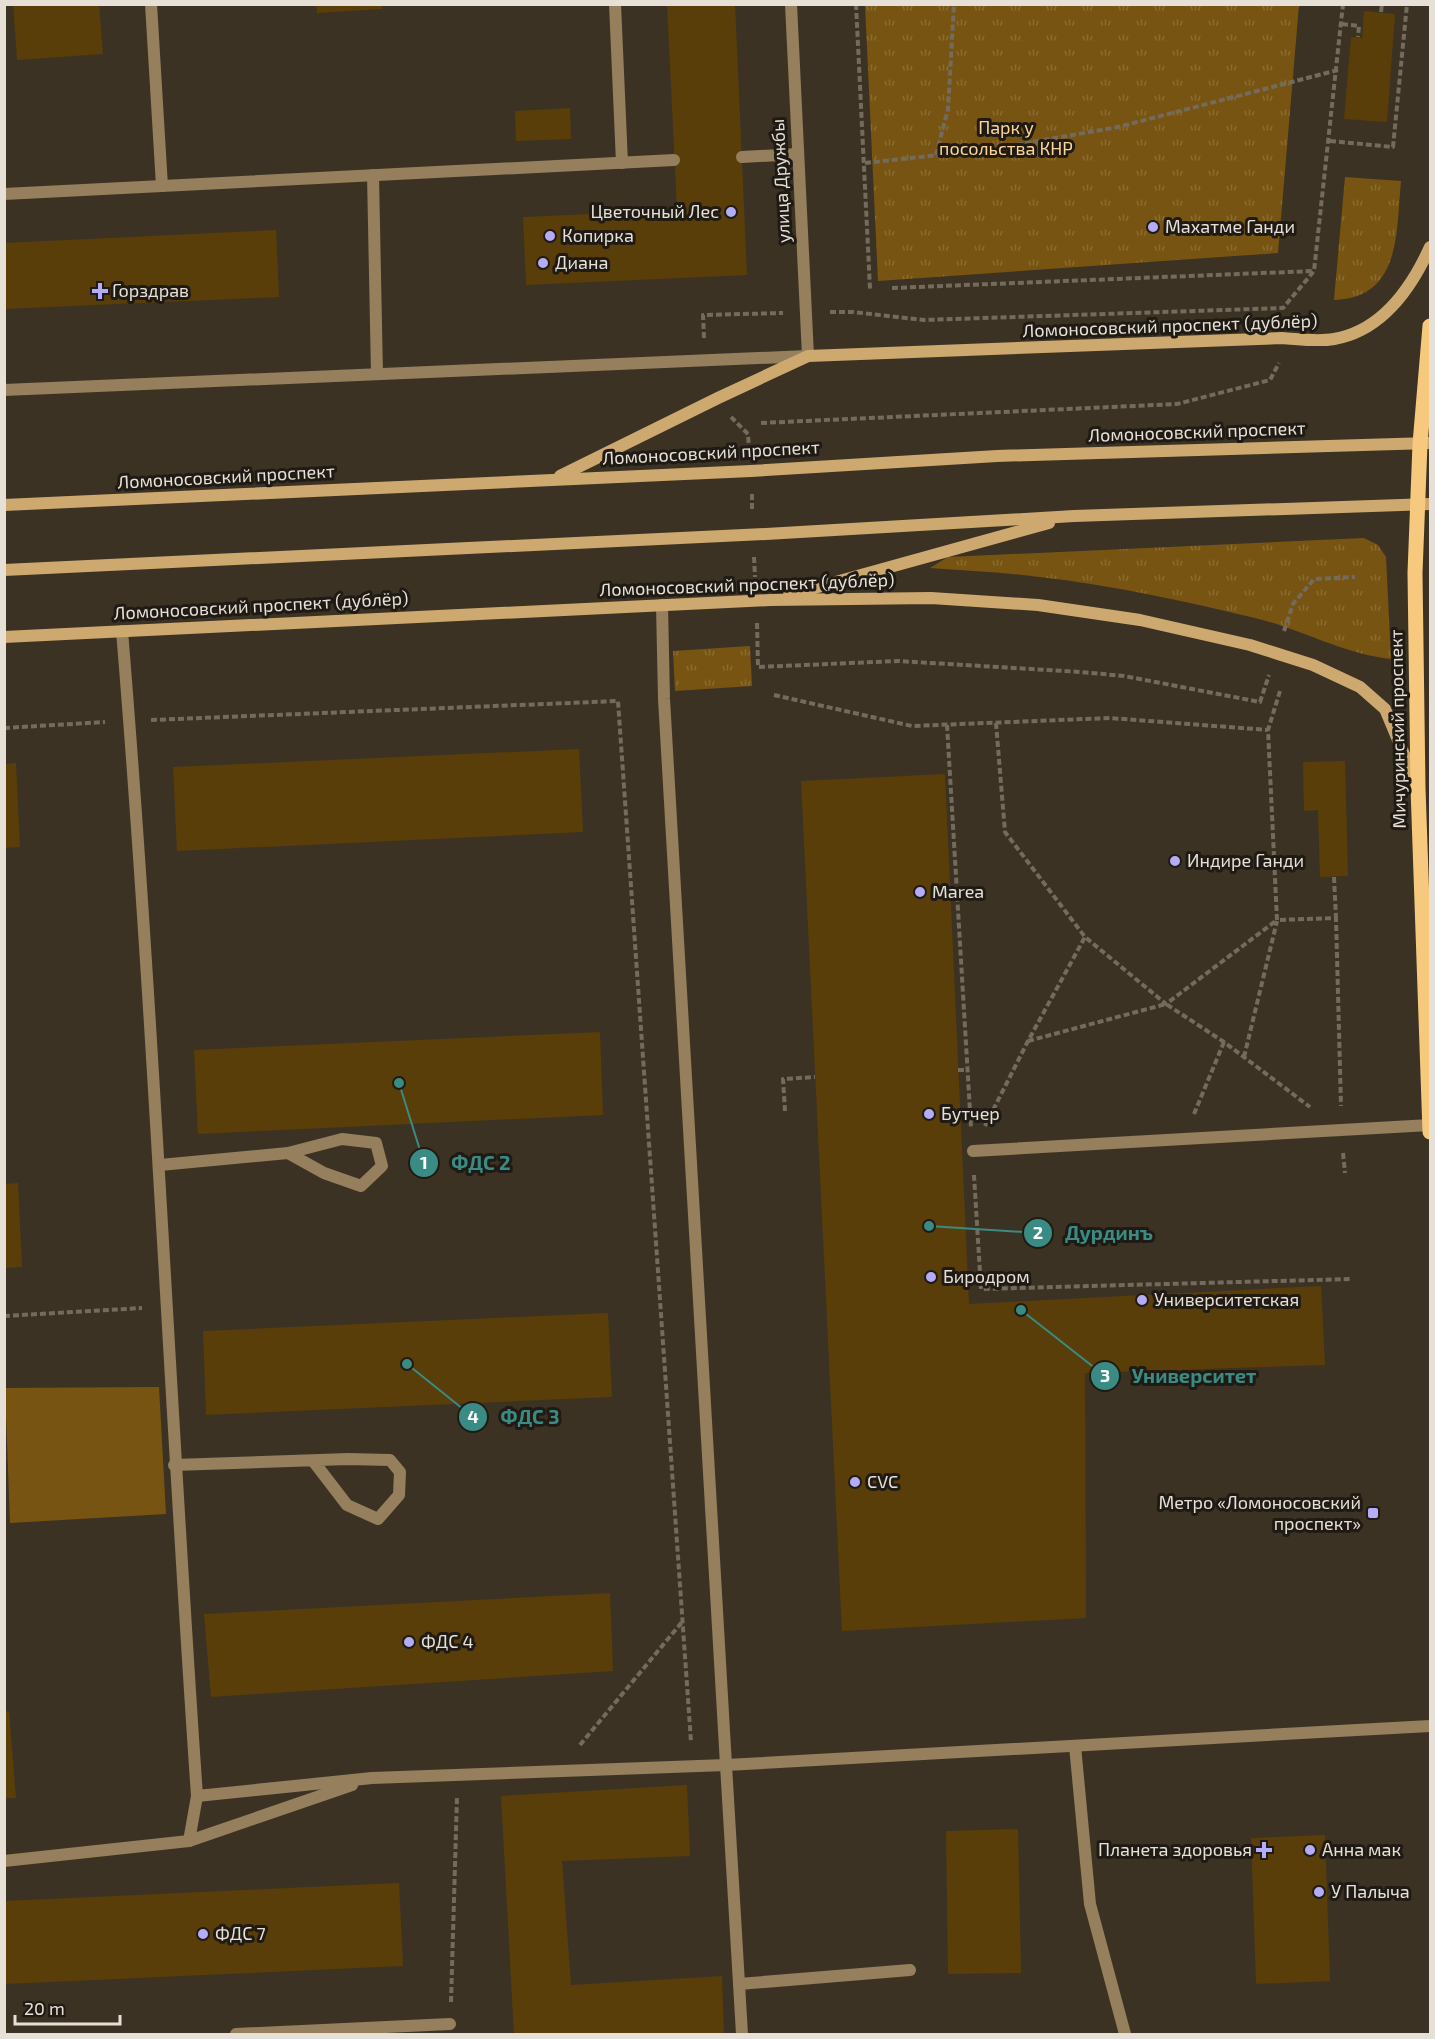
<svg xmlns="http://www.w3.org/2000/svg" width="1435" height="2039" font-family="'Exo 2',sans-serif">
<defs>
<pattern id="grass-tufts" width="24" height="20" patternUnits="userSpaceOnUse" patternTransform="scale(1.5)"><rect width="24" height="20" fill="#775411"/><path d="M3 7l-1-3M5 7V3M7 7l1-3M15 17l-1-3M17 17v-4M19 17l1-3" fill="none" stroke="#8a6c33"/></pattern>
</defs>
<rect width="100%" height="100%" fill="#3c3223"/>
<g fill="url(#grass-tufts)">
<polygon points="865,5 1299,5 1278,253 878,281"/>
<path d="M1345,177L1401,181C1396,230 1402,298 1334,300Z"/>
<path d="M1364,538L1378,545L1386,557L1391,659C1343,654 1301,629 1255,618C1184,601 1112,585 1039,577C1003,572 966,571 930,568L948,557Z"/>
<polygon points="750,646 752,686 675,691 673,651"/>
</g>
<polygon fill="#775411" points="159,1387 166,1514 10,1523 5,1388"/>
<g fill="#593e09">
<polygon points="13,4 99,4 103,54 17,60"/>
<polygon points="316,4 382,4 382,9 317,13"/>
<polygon points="667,4 735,4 747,275 526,285 523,217 677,210"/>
<polygon points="1364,11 1395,14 1387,122 1344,119 1351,37 1362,38"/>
<polygon points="570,108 571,139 516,141 515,111"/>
<polygon points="276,230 279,297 4,309 4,243"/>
<polygon points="579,749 583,832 177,851 173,767"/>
<polygon points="1345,761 1348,876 1320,877 1318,810 1304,811 1303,762"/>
<polygon points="16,763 20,847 4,848 4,764"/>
<polygon points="945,774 969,1304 1321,1286 1325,1365 1085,1373 1086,1618 842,1631 801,781"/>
<polygon points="600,1032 603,1115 198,1134 194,1050"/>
<polygon points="18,1183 22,1267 4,1268 4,1184"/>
<polygon points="608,1313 612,1397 206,1415 203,1331"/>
<polygon points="610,1593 613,1671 211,1697 204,1614"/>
<polygon points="9,1711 16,1798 4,1798 4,1712"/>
<polygon points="687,1785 690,1856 562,1861 571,1985 722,1976 724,2034 514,2034 501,1796"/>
<polygon points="1018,1829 1021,1973 948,1974 946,1831"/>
<polygon points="1325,1835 1330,1981 1256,1984 1251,1838"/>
<polygon points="399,1883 403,1966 5,1984 5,1901"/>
</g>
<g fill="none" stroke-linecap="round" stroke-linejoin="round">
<g stroke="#736b5d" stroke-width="4" stroke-dasharray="6 3" stroke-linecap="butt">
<polyline points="856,4 870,289"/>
<polyline points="1381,12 1382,4"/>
<polyline points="1342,24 1359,26 1358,37"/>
<polyline points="1330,141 1393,147 1407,4"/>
<polyline points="936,155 948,109 954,4"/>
<polyline points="865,163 993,149 1118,127 1338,70"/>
<polyline points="892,288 1313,271"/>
<polyline points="830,312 853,312 924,320 1283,308 1314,271 1343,4"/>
<polyline points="704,338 703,315 783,313"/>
<polyline points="731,417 748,434 749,448"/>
<polyline points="761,423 1177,404 1270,380 1279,363"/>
<polyline points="752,494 752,511"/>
<polyline points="754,557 755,577"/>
<polyline points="757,623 758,667 898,661 1081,672 1124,676 1260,702 1269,675"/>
<polyline points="1284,631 1293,604 1314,579 1355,577"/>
<polyline points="1280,691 1268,730 1277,920 1336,918 1341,1106"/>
<polyline points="774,695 912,726 1110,718 1268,730"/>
<polyline points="151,720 618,701 691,1742"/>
<polyline points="996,723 1005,832 1085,937 1166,1004 1277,920"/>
<polyline points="947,725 971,1128"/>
<polyline points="4,728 105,722"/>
<polyline points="1334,877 1336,918"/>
<polyline points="1028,1041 1166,1004 1224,1042 1310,1107"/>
<polyline points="1244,1057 1277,921"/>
<polyline points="958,1070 968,1070"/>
<polyline points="785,1111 783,1079 815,1077"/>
<polyline points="1194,1114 1224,1042"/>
<polyline points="985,1126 1028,1041 1085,937"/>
<polyline points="1343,1153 1345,1173"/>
<polyline points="974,1175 981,1289 1350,1279"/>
<polyline points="4,1316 142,1308"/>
<polyline points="580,1745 682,1622"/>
<polyline points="451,2002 457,1797"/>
</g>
<g stroke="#957f5c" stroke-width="12">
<polyline points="151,4 162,186"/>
<polyline points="615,4 622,163"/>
<polyline points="742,157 798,154"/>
<polyline points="373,175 377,374"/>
<polyline points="4,194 674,160"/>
<polyline points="662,605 664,699 726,1765 1430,1726"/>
<path d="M122,631C154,1019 170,1408 197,1796L372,1778L726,1765L742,2034"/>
<polyline points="973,1151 1430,1125"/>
<polyline points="160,1165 288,1153 324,1173 361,1186 382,1166 376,1143 342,1139 288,1153"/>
<polyline points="174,1465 348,1459 390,1460 400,1472 399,1495 378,1519 347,1505 314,1462"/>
<polyline points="1075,1746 1090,1904 1125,2034"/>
<polyline points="189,1841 352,1785"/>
<polyline points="4,1861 189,1841 197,1796"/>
<polyline points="739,1984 910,1970"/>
<polyline points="236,2034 450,2024"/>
</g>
<polyline stroke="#957f5c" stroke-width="12" points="791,4 808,356"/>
<polyline stroke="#957f5c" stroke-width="12" points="4,390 807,356"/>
<g stroke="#cda970" stroke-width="12">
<path d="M560,476L718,398L808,356L1282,338C1299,339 1317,342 1334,339C1381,331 1411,289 1430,247"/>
<polyline points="4,505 751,471 997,456 1430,443"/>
<polyline points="4,570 766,534 1074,516 1430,504"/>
<polyline points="789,595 1049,523"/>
<polyline points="4,637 770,600 931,598 1038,605 1140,620 1250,645 1313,665 1360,687 1385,709 1417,785"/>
</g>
<polyline stroke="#f7c97f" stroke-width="15" points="1430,326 1420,444 1415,573 1418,788 1430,1132"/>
</g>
<g fill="#b4acf9" stroke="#1f1b14" stroke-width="2">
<circle cx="731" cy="212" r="6"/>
<circle cx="1153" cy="227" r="6"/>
<circle cx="550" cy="236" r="6"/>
<circle cx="543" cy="263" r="6"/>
<path d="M97 282h6v6h6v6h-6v6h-6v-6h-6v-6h6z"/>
<circle cx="1175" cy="861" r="6"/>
<circle cx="920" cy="892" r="6"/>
<circle cx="929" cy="1114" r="6"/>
<circle cx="931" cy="1277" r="6"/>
<circle cx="1142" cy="1300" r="6"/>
<circle cx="855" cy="1482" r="6"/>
<rect x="1367" y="1507" width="12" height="12" rx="3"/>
<circle cx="409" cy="1642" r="6"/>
<path d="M1261 1841h6v6h6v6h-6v6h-6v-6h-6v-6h6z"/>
<circle cx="1310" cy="1850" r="6"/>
<circle cx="1319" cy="1892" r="6"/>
<circle cx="203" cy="1934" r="6"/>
</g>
<g text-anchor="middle" stroke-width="6" stroke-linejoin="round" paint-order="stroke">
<g font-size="18" fill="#fed596" stroke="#1f1b14">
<text x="1006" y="134">Парк у<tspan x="1006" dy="21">посольства КНР</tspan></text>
</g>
<g font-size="18" fill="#e6e0d6" stroke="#1f1b14">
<text transform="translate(781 181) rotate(-93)" y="6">улица Дружбы</text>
<text transform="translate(1170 326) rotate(-2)" y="6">Ломоносовский проспект (дублёр)</text>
<text transform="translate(1197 432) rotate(-2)" y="6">Ломоносовский проспект</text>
<text transform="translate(711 453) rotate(-3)" y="6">Ломоносовский проспект</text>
<text transform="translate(226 477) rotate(-3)" y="6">Ломоносовский проспект</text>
<text transform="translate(747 585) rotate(-2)" y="6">Ломоносовский проспект (дублёр)</text>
<text transform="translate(261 606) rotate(-3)" y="6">Ломоносовский проспект (дублёр)</text>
<text transform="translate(1398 729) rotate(-91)" y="6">Мичуринский проспект</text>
</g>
<g font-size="18" fill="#e6e0d6" stroke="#1f1b14" text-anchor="start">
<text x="719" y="218" text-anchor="end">Цветочный Лес</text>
<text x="1165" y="233">Махатме Ганди</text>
<text x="562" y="242">Копирка</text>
<text x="555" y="269">Диана</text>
<text x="112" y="297">Горздрав</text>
<text x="1187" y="867">Индире Ганди</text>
<text x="932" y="898">Marea</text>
<text x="941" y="1120">Бутчер</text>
<text x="943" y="1283">Биродром</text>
<text x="1154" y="1306">Университетская</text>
<text x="867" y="1488">CVC</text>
<text x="1361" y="1509" text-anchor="end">Метро «Ломоносовский<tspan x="1361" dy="21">проспект»</tspan></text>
<text x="421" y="1648">ФДС 4</text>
<text x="1252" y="1856" text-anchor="end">Планета здоровья</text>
<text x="1322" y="1856">Анна мак</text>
<text x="1331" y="1898">У Палыча</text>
<text x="215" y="1940">ФДС 7</text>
</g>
</g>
<path fill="none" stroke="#3a8b83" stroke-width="2" d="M399 1083L424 1163M929 1226L1038 1233M1021 1310L1105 1376M407 1364L473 1417"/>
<g fill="#3a8b83" stroke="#1f1b14" stroke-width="2">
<circle cx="399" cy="1083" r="6"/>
<circle cx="929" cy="1226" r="6"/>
<circle cx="1021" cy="1310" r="6"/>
<circle cx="407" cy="1364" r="6"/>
<circle cx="424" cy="1163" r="15"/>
<circle cx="1038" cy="1233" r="15"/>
<circle cx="1105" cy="1376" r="15"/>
<circle cx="473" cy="1417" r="15"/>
</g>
<g font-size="18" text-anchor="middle" font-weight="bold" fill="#fff">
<text x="424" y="1169">1</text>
<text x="1038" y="1239">2</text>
<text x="1105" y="1382">3</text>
<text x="473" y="1423">4</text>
</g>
<g font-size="20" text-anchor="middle" font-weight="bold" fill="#3a8b83" stroke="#1f1b14" stroke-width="6" stroke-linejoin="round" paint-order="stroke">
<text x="481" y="1170">ФДС 2</text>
<text x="1109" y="1240">Дурдинъ</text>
<text x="1194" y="1383">Университет</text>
<text x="530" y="1424">ФДС 3</text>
</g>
<rect width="1435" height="2039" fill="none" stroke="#e6e0d6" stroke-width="12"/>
<path d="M15 2015v9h105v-9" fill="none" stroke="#e6e0d6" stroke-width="3"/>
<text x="24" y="2015" font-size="18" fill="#e6e0d6" stroke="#1f1b14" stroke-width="4.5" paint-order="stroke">20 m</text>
</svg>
